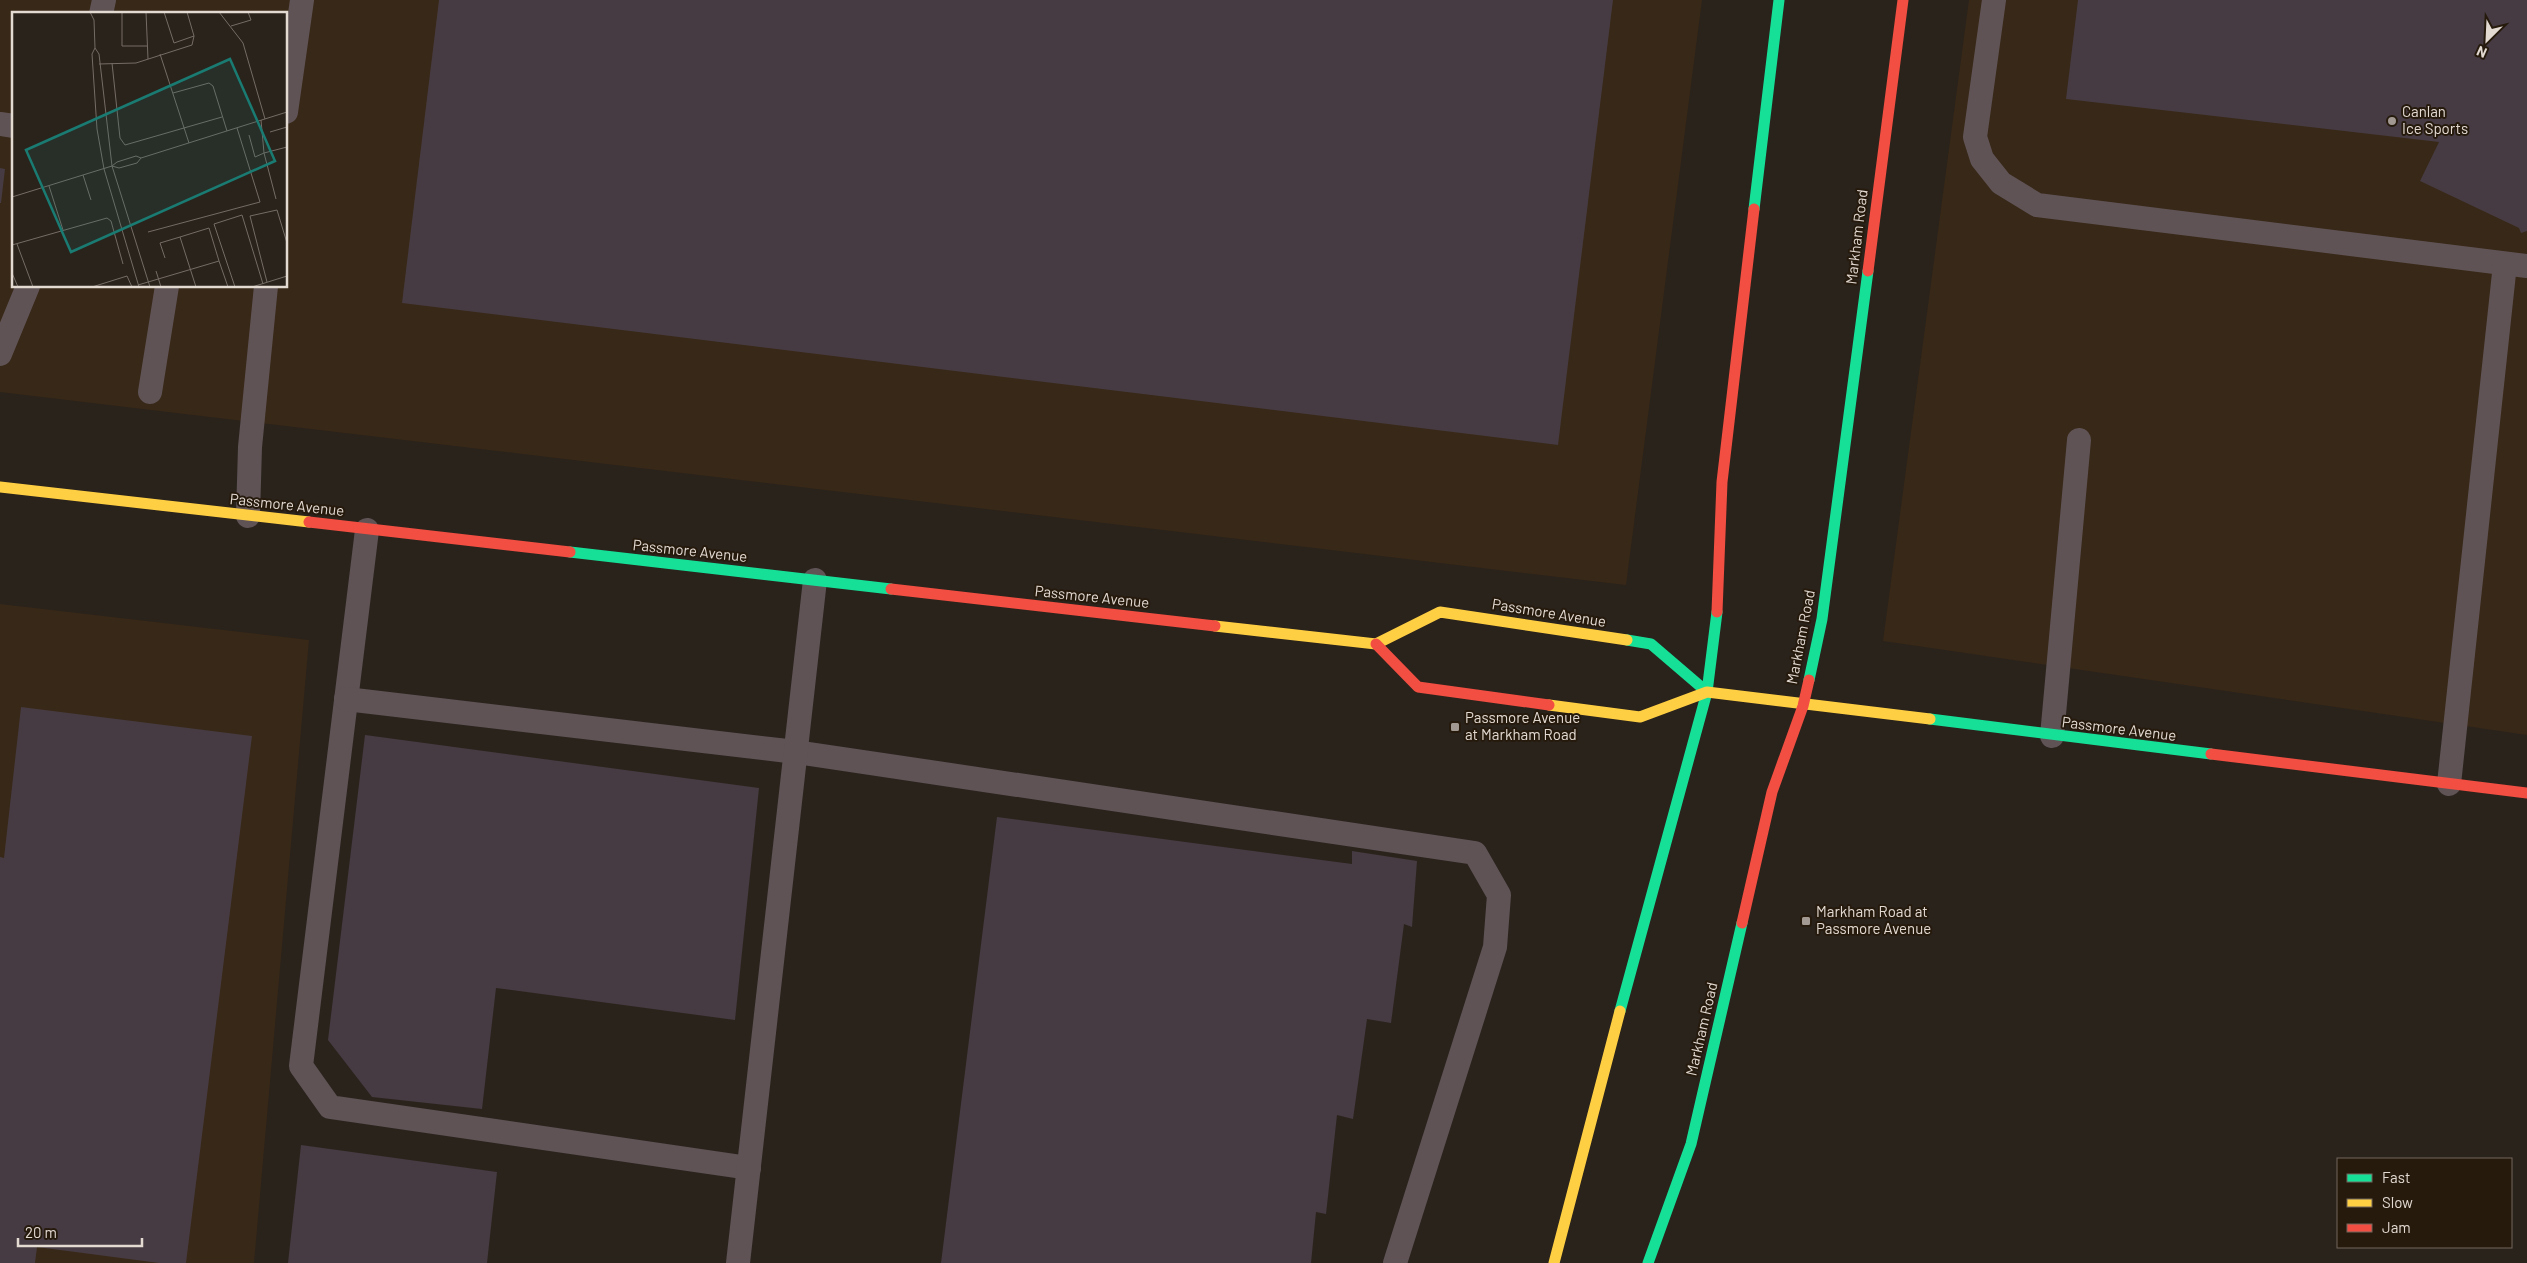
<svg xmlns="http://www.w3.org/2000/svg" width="2527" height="1263" font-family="Barlow,sans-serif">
<rect width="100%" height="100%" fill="#2a231c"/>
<g fill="#382817" fill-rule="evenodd">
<path d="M0,0H1702L1626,585L0,392ZM14,14H286V286H14Z"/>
<polygon points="1969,0 2527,0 2527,735 1883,641"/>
<polygon points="0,604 309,640 254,1263 0,1263"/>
</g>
<g fill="#463b42">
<polygon points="439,0 1613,0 1558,445 402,303"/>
<polygon points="2078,0 2527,0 2527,231 2521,233 2519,228 2420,181 2439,142 2066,99"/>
<polygon points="0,168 5,169 1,203 0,203"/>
<polygon points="21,707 252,736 186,1263 159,1263 37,1247 35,1263 0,1263 0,857 4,858"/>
<polygon points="365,735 759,788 735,1020 496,988 482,1109 372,1097 328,1040"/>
<polygon points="997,817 1352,864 1352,851 1417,861 1412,927 1404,924 1391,1023 1367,1019 1353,1119 1337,1115 1326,1214 1316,1212 1311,1263 941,1263"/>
<polygon points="301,1145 497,1172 487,1263 288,1263"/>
</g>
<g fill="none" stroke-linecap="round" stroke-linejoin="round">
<g stroke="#5f5356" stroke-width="24">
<polyline points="1994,0 1975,137 1982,159 2001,183 2037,205 2527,266"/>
<polyline points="101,14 104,0"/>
<polyline points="286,112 302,0"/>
<polyline points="0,124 14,126"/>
<polyline points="0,354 28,286"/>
<polyline points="150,392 167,286"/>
<polyline points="248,516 250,447 266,286"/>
<polyline points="367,530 301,1066 330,1107 749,1168"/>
<polyline points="346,699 796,752 1475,853 1499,895 1495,947 1395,1263"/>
<polyline points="2052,736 2079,440"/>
<polyline points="2449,784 2505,264"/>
<polyline points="738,1263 815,580"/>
</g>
<g stroke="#16e098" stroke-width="11">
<polyline points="1754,209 1779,0"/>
<polyline points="570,552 891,589"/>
<polyline points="1627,640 1651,644 1707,692"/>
<polyline points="1809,680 1822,619 1868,271"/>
<polyline points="1930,719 2211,754"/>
<polyline points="1620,1011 1707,692 1717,612"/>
<polyline points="1648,1263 1691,1144 1742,923"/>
</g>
<g stroke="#ffcf43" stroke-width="11">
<polyline points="0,487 309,522"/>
<polyline points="1215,626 1376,644 1440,612 1627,640"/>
<polyline points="1549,705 1640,717 1707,692 1930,719"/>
<polyline points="1554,1263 1620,1011"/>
</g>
<g stroke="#f24e42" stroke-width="11">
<polyline points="1868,271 1903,0"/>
<polyline points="309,522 570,552"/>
<polyline points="891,589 1215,626"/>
<polyline points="1717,612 1722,482 1754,209"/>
<polyline points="1376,644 1418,687 1549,705"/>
<polyline points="2211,754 2527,793"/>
<polyline points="1742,923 1772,792 1803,706 1809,680"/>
</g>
</g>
<g fill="#a29a92" stroke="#261a0d" stroke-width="2">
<circle cx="2392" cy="121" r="5"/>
<rect x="1450" y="722" width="10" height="10" rx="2.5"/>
<rect x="1801" y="916" width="10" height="10" rx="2.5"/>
</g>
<g text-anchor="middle" stroke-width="4" stroke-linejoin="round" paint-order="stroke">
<g font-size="15" fill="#e3dad2" stroke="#261a0d" text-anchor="start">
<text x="2402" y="117">Canlan<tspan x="2402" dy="17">Ice Sports</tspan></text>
<text x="1465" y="723">Passmore Avenue<tspan x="1465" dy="17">at Markham Road</tspan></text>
<text x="1816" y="917">Markham Road at<tspan x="1816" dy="17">Passmore Avenue</tspan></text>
</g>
<g font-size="15" fill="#e3dad2" stroke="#261a0d">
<text transform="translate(1857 237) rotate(-83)" y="5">Markham Road</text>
<text transform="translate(287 505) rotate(6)" y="5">Passmore Avenue</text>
<text transform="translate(690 551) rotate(6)" y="5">Passmore Avenue</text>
<text transform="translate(1092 597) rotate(6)" y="5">Passmore Avenue</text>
<text transform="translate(1549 613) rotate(9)" y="5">Passmore Avenue</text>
<text transform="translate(1801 637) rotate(-79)" y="5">Markham Road</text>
<text transform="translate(2119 729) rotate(7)" y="5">Passmore Avenue</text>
<text transform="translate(1702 1029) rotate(-77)" y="5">Markham Road</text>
</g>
</g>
<g transform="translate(12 12)">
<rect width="275" height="275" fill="#2a231c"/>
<path fill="none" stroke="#746c65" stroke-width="1" d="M78,0L82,8L83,36L80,42L85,117L92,157L127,275M110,0V34H135M134,0L136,47M152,0L162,31L182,24M207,0L231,31L253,107M219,14L239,8L236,0M83,36L87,42L100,154L138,275M148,42L177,131M100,51L108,126L113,133L210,105M87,52L124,51L180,33L182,24L175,0M161,81L197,71L201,74L215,119M249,108L252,141L275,135M258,120L275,115M237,123L243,145L252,141L264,187M100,154L107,156L125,151L129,146L275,100M71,163L79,188M37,174L51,218M0,185L100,154L105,150L124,144L129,146M136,220L248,190L225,116M5,232L21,275M0,233L95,206L99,209L111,252M153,246L148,231L168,225M144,259L149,275M0,261L6,275M255,270L238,204L265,198L275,231M126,273L207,249L216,275M80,275L115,264L120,275M184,275L168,225L197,216L207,249M223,275L202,212L230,203L251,272M240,275L275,264"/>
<path fill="#1a7b73" fill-opacity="0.15" stroke="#1a7b73" stroke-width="2.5" d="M218,47L263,149L59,240L14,138Z"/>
<rect width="275" height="275" fill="none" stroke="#e3dad2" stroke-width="2.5"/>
</g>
<rect x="2337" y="1158" width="175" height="90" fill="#261a0d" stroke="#72675c"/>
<rect x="2347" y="1174" width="25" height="8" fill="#16e098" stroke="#72675c"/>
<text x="2382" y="1183" font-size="15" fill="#e3dad2">Fast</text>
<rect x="2347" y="1199" width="25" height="8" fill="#ffcf43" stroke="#72675c"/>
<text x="2382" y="1208" font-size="15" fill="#e3dad2">Slow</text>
<rect x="2347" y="1224" width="25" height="8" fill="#f24e42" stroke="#72675c"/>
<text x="2382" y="1233" font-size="15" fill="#e3dad2">Jam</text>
<g transform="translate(2487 40) rotate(204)" stroke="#261a0d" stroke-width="4" paint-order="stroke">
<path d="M0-4L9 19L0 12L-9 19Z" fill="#e3dad2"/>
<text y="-8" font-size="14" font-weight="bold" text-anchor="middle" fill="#e3dad2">N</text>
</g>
<path d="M18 1238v8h124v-8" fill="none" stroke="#e3dad2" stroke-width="2.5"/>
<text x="25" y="1238" font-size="15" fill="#e3dad2" stroke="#261a0d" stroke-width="4" paint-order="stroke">20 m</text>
</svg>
